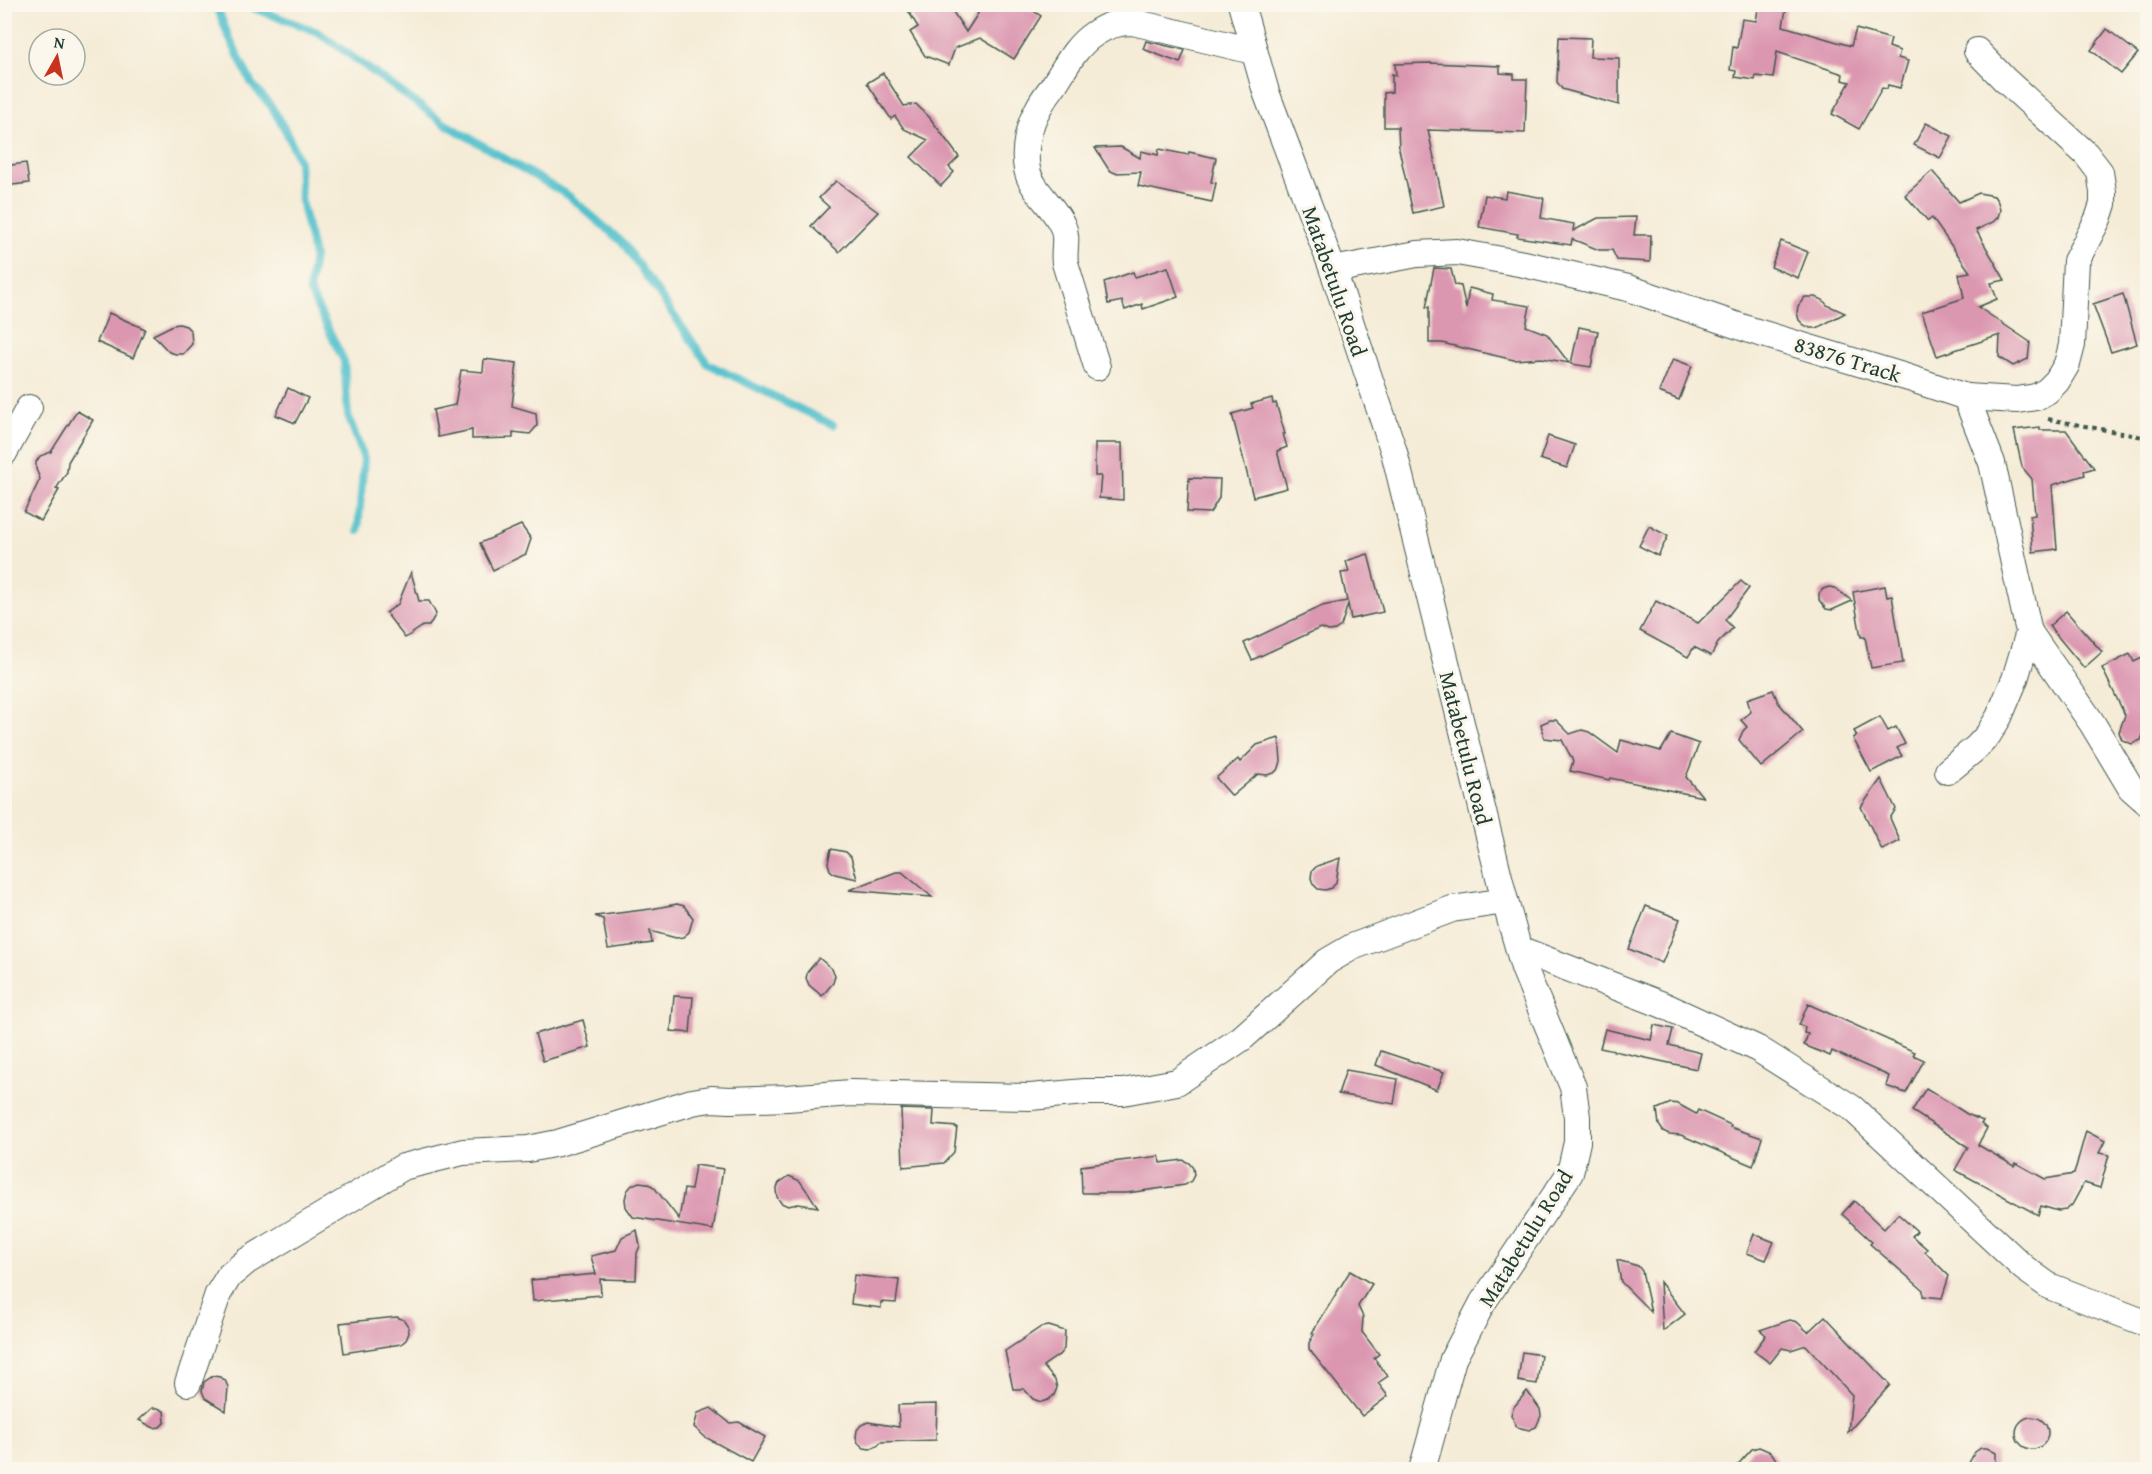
<svg xmlns="http://www.w3.org/2000/svg" width="2152" height="1474" font-family="'Gentium Book Plus',serif">
<rect width="100%" height="100%" fill="#fbf7ec"/>
<filter id="ink" filterUnits="userSpaceOnUse"><feTurbulence type="fractalNoise" baseFrequency=".0167" numOctaves="2"/><feDisplacementMap in="SourceGraphic" scale="12" xChannelSelector="R" yChannelSelector="G"/><feConvolveMatrix kernelMatrix="1 2 1 2 8 2 1 2 1" color-interpolation-filters="sRGB"/></filter>
<filter id="wash" filterUnits="userSpaceOnUse"><feTurbulence type="fractalNoise" baseFrequency=".008" numOctaves="4" result="noise"/><feDisplacementMap in="SourceGraphic" scale="24" xChannelSelector="R" yChannelSelector="G"/><feGaussianBlur stdDeviation="1.35" result="paint"/><feColorMatrix in="noise" values="0 0 0 0 0 0 0 0 0 0 0 0 0 0 0 0 0 1.4 0 .05"/><feComposite in="paint" operator="in"/></filter>
<g filter="url(#wash)">
<rect width="100%" height="100%" fill="#f5ecd7"/>
<g fill="none" stroke-linecap="round" stroke-linejoin="round">
<g stroke="#54c1cc" stroke-width="8">
<polyline points="216,4 227,33 252,84 271,106 287,133 299,161 301,200 314,256 309,290 344,361 348,415 364,459 358,531"/>
<polyline points="242,4 318,32 444,123 569,196 623,243 708,364 833,425"/>
</g>
</g>
<g id="blocks">
<g fill="#db96b0">
<polygon points="904,4 948,4 966,32 984,4 1023,4 1041,16 1014,59 980,38 955,48 949,65 925,56 910,32 918,27"/>
<polygon points="1759,4 1787,4 1783,26 1851,46 1856,29 1891,39 1889,47 1900,51 1898,58 1908,61 1900,88 1888,85 1887,89 1882,88 1859,129 1832,114 1850,82 1842,80 1843,74 1777,52 1773,78 1756,76 1755,80 1735,77 1736,71 1730,70 1733,47 1737,48 1742,19 1756,21"/>
<polygon points="2107,29 2138,53 2121,74 2091,50"/>
<polygon points="1559,37 1591,38 1590,57 1619,58 1619,105 1562,89 1557,82"/>
<polygon points="1146,41 1185,50 1180,63 1143,49"/>
<polygon points="1430,63 1500,66 1500,73 1514,74 1514,79 1527,79 1525,133 1428,130 1444,206 1413,213 1399,149 1398,127 1384,127 1384,93 1392,92 1392,74 1396,75 1395,64"/>
<polygon points="883,73 904,106 916,104 930,118 959,157 949,167 954,172 941,186 911,157 928,140 904,129 895,116 891,119 867,83"/>
<polygon points="1926,123 1952,136 1940,158 1914,145"/>
<polygon points="1121,147 1140,158 1141,151 1158,155 1159,149 1188,155 1189,152 1216,158 1211,182 1216,183 1212,202 1138,186 1141,172 1115,173 1109,170 1095,148"/>
<polygon points="26,163 29,183 4,186 4,166"/>
<polygon points="1932,171 1959,202 1979,193 1994,196 1998,202 2000,210 1998,217 1993,222 1976,230 2005,280 1991,283 1997,299 1978,307 2030,342 2028,359 2013,366 1999,357 2000,335 1937,356 1922,312 1964,298 1959,274 1970,272 1932,218 1928,221 1905,195"/>
<polygon points="836,181 878,212 839,252 811,226 829,207 819,198"/>
<polygon points="1506,191 1544,198 1541,218 1574,224 1573,231 1598,218 1636,217 1634,235 1651,235 1650,262 1617,260 1612,250 1599,250 1572,239 1571,245 1517,237 1518,234 1479,227 1485,195 1505,198"/>
<polygon points="1781,241 1808,252 1798,278 1771,267"/>
<polygon points="1168,267 1178,297 1143,309 1142,304 1125,310 1122,301 1108,304 1104,282 1133,272 1135,277"/>
<polygon points="1434,268 1451,269 1455,285 1461,286 1466,309 1469,288 1493,294 1492,300 1530,306 1526,326 1547,334 1569,363 1542,358 1514,360 1442,343 1429,343 1429,307 1426,308"/>
<polygon points="2123,294 2137,344 2111,352 2093,304"/>
<polygon points="1805,297 1816,297 1823,300 1827,305 1845,313 1817,328 1810,328 1804,325 1799,320 1797,313 1798,306"/>
<polygon points="109,313 145,329 133,358 97,342"/>
<polygon points="179,324 186,326 191,331 192,344 183,354 176,354 169,352 153,335 173,325"/>
<polygon points="1579,327 1598,331 1591,367 1571,364"/>
<polygon points="484,359 517,363 512,406 536,413 537,426 530,434 513,432 513,438 472,439 472,430 438,437 433,410 455,405 461,370 483,372"/>
<polygon points="1673,359 1692,366 1679,400 1659,392"/>
<polygon points="288,388 308,398 295,423 276,415"/>
<polygon points="1272,398 1273,404 1276,403 1285,434 1283,434 1287,447 1277,451 1287,488 1253,497 1232,414 1253,408 1251,404"/>
<polygon points="77,411 93,420 68,462 67,472 56,489 59,490 41,521 24,512 40,479 36,469 36,462 40,456 51,452"/>
<polygon points="2040,427 2040,430 2066,430 2094,468 2084,471 2085,475 2052,485 2057,549 2033,552 2030,516 2035,515 2032,479 2022,467 2014,430"/>
<polygon points="1548,436 1575,445 1567,468 1540,459"/>
<polygon points="1095,443 1122,443 1123,500 1099,498 1101,476 1095,476"/>
<polygon points="1189,478 1220,479 1219,498 1210,513 1187,512"/>
<polygon points="521,525 531,539 526,554 493,570 480,543"/>
<polygon points="1649,526 1668,536 1658,556 1639,546"/>
<polygon points="1368,554 1383,612 1351,619 1348,604 1341,626 1335,630 1329,631 1320,628 1252,660 1244,643 1322,606 1347,601 1341,573 1349,572 1346,561"/>
<polygon points="411,572 419,601 429,601 436,614 429,626 423,626 405,638 386,613 398,604"/>
<polygon points="1741,581 1749,588 1725,620 1733,628 1718,643 1711,656 1694,647 1688,657 1640,631 1656,601 1698,623"/>
<polygon points="1885,586 1887,597 1892,596 1903,663 1871,668 1865,637 1861,637 1853,592"/>
<polygon points="1829,587 1835,588 1852,601 1832,610 1826,609 1819,600 1819,594 1823,589"/>
<polygon points="2066,611 2102,652 2084,668 2049,626"/>
<polygon points="2130,654 2134,662 2148,655 2148,722 2141,740 2132,744 2122,740 2119,732 2125,715 2102,668"/>
<polygon points="1773,690 1778,702 1803,732 1761,767 1739,740 1743,731 1747,727 1741,720 1751,712 1747,699"/>
<polygon points="1880,717 1888,731 1896,727 1905,744 1897,748 1902,756 1871,772 1853,738 1857,736 1854,731"/>
<polygon points="1550,720 1556,720 1570,734 1582,730 1589,732 1618,753 1621,740 1661,751 1671,734 1699,744 1686,777 1703,797 1610,778 1609,780 1570,771 1573,761 1562,740 1544,738 1541,724"/>
<polygon points="1279,738 1281,761 1279,768 1274,773 1267,775 1258,774 1232,796 1216,778 1238,759 1240,762 1257,745"/>
<polygon points="1881,779 1896,809 1890,818 1900,841 1882,850 1861,807"/>
<polygon points="831,849 846,852 851,857 857,879 835,874 830,870 828,863"/>
<polygon points="1340,858 1336,882 1332,888 1325,890 1318,889 1313,884 1311,878 1312,871 1317,866"/>
<polygon points="896,872 902,872 932,897 849,890"/>
<polygon points="677,904 684,906 693,918 689,932 683,937 676,938 650,931 652,943 608,949 603,919 595,916 651,909"/>
<polygon points="1646,906 1680,919 1662,963 1629,949"/>
<polygon points="819,958 832,969 835,976 833,983 822,996 809,985 806,978 808,971"/>
<polygon points="674,996 693,997 690,1033 671,1031"/>
<polygon points="1808,1004 1915,1052 1913,1055 1924,1060 1906,1093 1886,1086 1889,1076 1832,1051 1830,1056 1804,1045 1808,1034 1804,1033 1805,1027 1799,1025"/>
<polygon points="583,1020 590,1047 543,1061 535,1034"/>
<polygon points="1654,1025 1673,1029 1669,1045 1701,1053 1697,1069 1600,1048 1605,1029 1651,1040"/>
<polygon points="1381,1051 1444,1072 1437,1090 1376,1065"/>
<polygon points="1346,1070 1398,1079 1394,1104 1338,1094"/>
<polygon points="1926,1088 1967,1114 1983,1121 1981,1124 1987,1128 1978,1145 2014,1166 2016,1163 2045,1179 2074,1174 2086,1131 2105,1141 2099,1153 2109,1155 2100,1188 2084,1183 2072,1205 2066,1210 2058,1211 2041,1206 2038,1215 1955,1170 1968,1147 1912,1111"/>
<polygon points="1671,1103 1678,1104 1696,1114 1698,1110 1731,1125 1730,1127 1762,1138 1753,1166 1681,1135 1669,1134 1663,1131 1659,1125 1657,1109"/>
<polygon points="901,1109 934,1110 933,1125 957,1127 954,1152 944,1163 903,1167"/>
<polygon points="1159,1156 1160,1163 1183,1160 1189,1163 1193,1168 1194,1175 1191,1181 1185,1185 1127,1193 1082,1193 1081,1166"/>
<polygon points="695,1165 723,1169 713,1230 633,1217 626,1207 625,1199 627,1191 632,1185 639,1182 647,1183 654,1187 679,1219 684,1189 691,1190"/>
<polygon points="789,1176 800,1181 818,1207 798,1204 788,1206 781,1203 777,1197 776,1190 779,1183"/>
<polygon points="1854,1201 1884,1229 1898,1214 1917,1231 1912,1236 1927,1249 1925,1252 1949,1276 1942,1298 1923,1296 1923,1290 1870,1244 1872,1242 1842,1214"/>
<polygon points="637,1230 640,1246 637,1253 636,1280 600,1279 601,1295 533,1301 531,1280 596,1274 591,1256 616,1250 622,1237"/>
<polygon points="1754,1234 1774,1242 1766,1260 1747,1253"/>
<polygon points="1617,1260 1638,1266 1642,1271 1651,1312 1621,1282"/>
<polygon points="1350,1271 1372,1284 1358,1306 1363,1317 1362,1332 1379,1354 1374,1358 1388,1376 1378,1383 1388,1396 1362,1416 1309,1349 1309,1343 1314,1334 1312,1333"/>
<polygon points="854,1275 899,1280 896,1303 881,1302 881,1308 851,1304"/>
<polygon points="1660,1282 1685,1314 1663,1331"/>
<polygon points="1825,1316 1890,1385 1848,1432 1852,1395 1806,1345 1791,1350 1782,1348 1770,1363 1754,1351 1766,1335 1760,1330 1790,1320 1797,1322 1808,1332"/>
<polygon points="397,1317 404,1320 408,1326 409,1333 406,1340 401,1344 344,1353 340,1323"/>
<polygon points="1049,1326 1065,1331 1064,1349 1059,1355 1043,1366 1055,1380 1057,1388 1054,1395 1048,1400 1041,1402 1033,1399 1024,1389 1013,1389 1005,1351 1041,1327"/>
<polygon points="1522,1352 1541,1355 1537,1384 1518,1381"/>
<polygon points="213,1376 220,1377 225,1380 228,1387 226,1411 205,1398 202,1391 204,1382"/>
<polygon points="1527,1391 1540,1409 1541,1416 1536,1427 1529,1430 1517,1427 1511,1415 1513,1408"/>
<polygon points="937,1404 936,1440 881,1442 877,1446 870,1449 864,1448 858,1443 856,1437 857,1430 861,1425 868,1422 899,1427 898,1405"/>
<polygon points="152,1408 158,1408 164,1411 165,1422 160,1427 154,1428 139,1420"/>
<polygon points="711,1408 730,1423 739,1422 765,1437 751,1462 705,1437 694,1427 698,1413"/>
<circle cx="2032" cy="1433" r="16"/>
<polygon points="1759,1447 1771,1452 1783,1470 1733,1470 1752,1449"/>
<polygon points="1981,1448 1987,1448 1996,1453 1996,1470 1965,1470 1975,1452"/>
</g>
</g>
</g>
<g filter="url(#ink)">
<use href="#blocks" fill-opacity="0" stroke="#3f574c" stroke-width="1.5"/>
<g fill="none" stroke-linecap="round" stroke-linejoin="round">
<defs>
<g id="minor">
<polyline points="1241,4 1266,92 1333,270 1394,452 1505,901 1524,968 1573,1087 1577,1117 1577,1142 1570,1173 1483,1302 1453,1359 1422,1470"/>
<polyline points="1333,270 1417,254 1457,252 1524,264 1628,288 1750,330 1909,378 1966,397 2017,400 2036,397 2047,391 2057,381 2067,364 2072,345 2076,261 2098,219 2103,204 2103,192 2100,172 2086,154 2004,79 1977,51"/>
<path d="M1097,367L1065,263C1063,251 1068,238 1063,227C1055,206 1031,191 1027,169C1023,149 1029,124 1039,107C1044,97 1052,89 1057,80C1067,64 1077,45 1094,34C1105,26 1120,22 1133,22L1253,51"/>
<polyline points="4,453 29,408"/>
<polyline points="2029,632 2092,723 2131,788 2148,803"/>
<polyline points="1948,771 1977,747 1988,735 1999,717 2015,679 2029,632 1992,463 1966,397"/>
<polyline points="1519,949 1663,1005 1758,1049 1852,1108 2024,1268 2049,1286 2148,1324"/>
<polyline points="188,1383 218,1294 229,1276 247,1261 403,1167 463,1152 528,1149 558,1143 692,1102 711,1099 730,1100 787,1098 851,1093 1030,1097 1085,1092 1123,1092 1177,1082 1242,1038 1328,961 1352,947 1452,909 1505,901"/>
</g>
</defs>
<use href="#minor" stroke="#3f574c" stroke-width="28"/>
<polyline stroke="#3f574c" stroke-width="4" stroke-dasharray="4.5 4.5" stroke-linecap="butt" points="2048,419 2148,438"/>
<use href="#minor" stroke="#fff" stroke-width="26"/>
</g>
</g>
<g text-anchor="middle" stroke-width="6" stroke-linejoin="round" paint-order="stroke">
<g font-size="22" fill="#1f3d34" stroke="#fbf7ec">
<text transform="translate(1335 281) rotate(71)" y="8">Matabetulu Road</text>
<text transform="translate(1848 359) rotate(17)" y="8">83876 Track</text>
<text transform="translate(1466 748) rotate(76)" y="8">Matabetulu Road</text>
<text transform="translate(1525 1238) rotate(-58)" y="8">Matabetulu Road</text>
</g>
</g>
<rect width="2152" height="1474" fill="none" stroke="#fbf7ec" stroke-width="24"/>
<g transform="translate(57 57) rotate(9)"><circle r="28" fill="#fbf7ec" stroke="#a3ada2" stroke-width="1.5"/>
<path d="M0-4.5L10 22L0 15L-10 22Z" fill="#c8321e"/>
<text y="-9" font-size="16" font-weight="bold" text-anchor="middle" fill="#1f3d34">N</text>
</g>
</svg>
